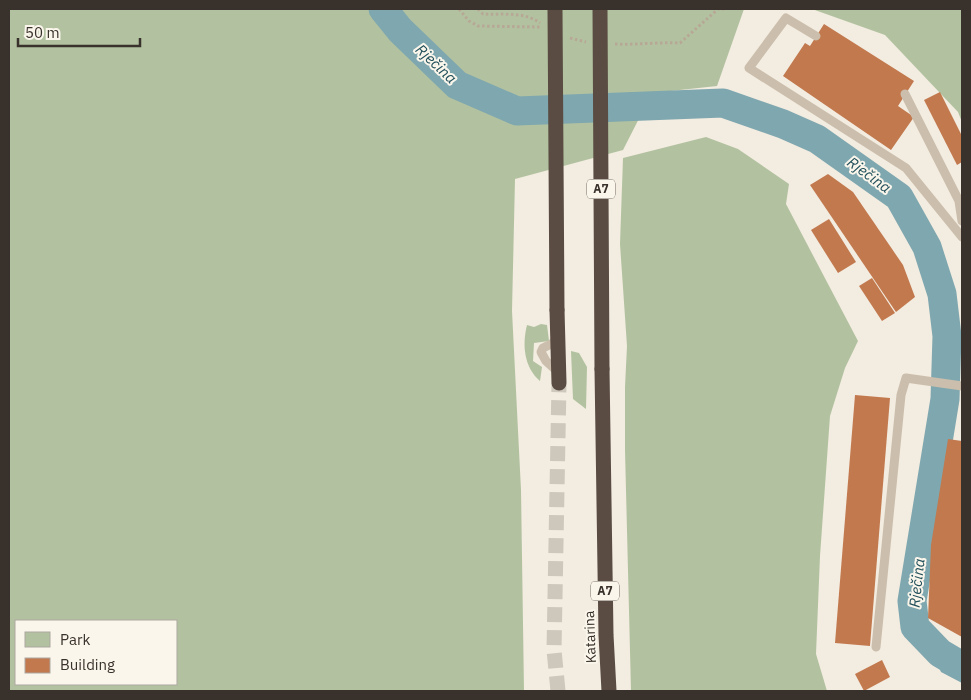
<svg xmlns="http://www.w3.org/2000/svg" width="971" height="700" font-family="'IBM Plex Sans',sans-serif">
<rect width="100%" height="100%" fill="#f3ece0"/>
<g fill="#b2c2a0" fill-rule="evenodd">
<path d="M9,9H744L717,86L652,93L623,150L515,179L512,311L521,490L524,691H9ZM16,621H176V684H16Z"/>
<polygon points="812,9 962,9 962,122 958,112 885,35"/>
<polygon points="706,137 738,149 789,184 786,204 858,341 845,368 830,416 820,556 816,654 827,691 631,691 625,450 625,387 627,346 620,244 623,158"/>
<path d="M541,324L547,325L549,341L534,343L533,361L542,367L540,381C524,367 522,345 527,325L534,327Z"/>
<polygon points="571,351 579,353 587,367 586,409 573,399"/>
</g>
<polygon fill="#7fa7af" points="941,643 962,655 962,683 941,672 935,659"/>
<g fill="none" stroke-linecap="round" stroke-linejoin="round">
<polyline stroke="#7fa7af" stroke-width="29" points="383,9 400,30 457,85 517,111 723,103 783,124 817,139 899,197 927,247 942,294 947,336 945,399 912,601 915,627 940,653 962,666"/>
</g>
<g fill="#c2794e">
<polygon points="824,24 914,81 898,106 914,117 891,150 783,76 805,43 810,46"/>
<polygon points="940,92 962,136 962,162 957,165 924,100"/>
<polygon points="828,174 853,192 903,265 915,297 896,312 810,185"/>
<polygon points="829,219 856,262 838,273 811,230"/>
<polygon points="872,278 895,313 882,321 859,286"/>
<polygon points="855,395 890,398 870,646 835,643"/>
<polygon points="948,439 962,441 962,637 928,618 931,545"/>
<polygon points="882,660 890,677 864,691 855,674"/>
</g>
<g fill="none" stroke-linecap="round" stroke-linejoin="round">
<polyline stroke="#cec7bc" stroke-width="15" stroke-dasharray="15 8" stroke-linecap="butt" points="558,691 554,650 559,383"/>
<g stroke="#b7a896" stroke-width="3" stroke-dasharray="2.5 2.5" stroke-linecap="butt">
<polyline points="459,9 469,21 478,26 540,27"/>
<path d="M478,9L483,14C502,15 524,11 540,23"/>
<polyline points="570,38 586,42"/>
<path d="M615,44C637,45 658,42 680,43L718,9H724"/>
</g>
<g stroke="#cbbeac" stroke-width="9">
<polyline points="816,36 786,18 749,68 906,168 962,237"/>
<polyline points="905,94 959,201 962,221"/>
<polyline points="558,335 553,343 543,348 541,352 546,361 558,372"/>
<polyline points="876,647 901,395 906,378 962,386"/>
</g>
<g stroke="#5a4c42" stroke-width="15">
<polyline points="557,310 559,383"/>
<polyline points="602,369 606,635 609,691"/>
</g>
<g stroke="#5a4c42" stroke-width="15">
<polyline points="555,9 557,310"/>
<polyline points="600,9 602,369"/>
</g>
</g>
<g text-anchor="middle" stroke-width="4" stroke-linejoin="round" paint-order="stroke">
<g fill="#faf6ec" stroke="#736c65" stroke-width="1">
<rect x="587" y="179.5" width="28" height="19" rx="4"/>
<rect x="591" y="581.5" width="28" height="19" rx="4"/>
</g>
<g font-size="12" font-weight="bold" fill="#39312b">
<text x="601" y="193">A7</text>
<text x="605" y="595">A7</text>
</g>
<g font-size="14" fill="#39312b" stroke="#faf6ec">
<text transform="translate(590 637) rotate(-92)" y="5">Katarina</text>
</g>
<g font-size="15" font-style="italic" fill="#214f5a" stroke="#faf6ec">
<text transform="translate(436 64) rotate(43)" y="5">Rječina</text>
<text transform="translate(869 175) rotate(36)" y="5">Rječina</text>
<text transform="translate(917 583) rotate(-84)" y="5">Rječina</text>
</g>
</g>
<rect width="971" height="700" fill="none" stroke="#39312b" stroke-width="20"/>
<rect x="15" y="620" width="162" height="65" fill="#faf6ec" stroke="#ada79f"/>
<rect x="25" y="632" width="25" height="15" fill="#b2c2a0" stroke="#ada79f"/>
<text x="60" y="645" font-size="15" fill="#39312b">Park</text>
<rect x="25" y="658" width="25" height="15" fill="#c2794e" stroke="#ada79f"/>
<text x="60" y="670" font-size="15" fill="#39312b">Building</text>
<path d="M18 38v8h122v-8" fill="none" stroke="#39312b" stroke-width="2.5"/>
<text x="25" y="38" font-size="15" fill="#39312b" stroke="#faf6ec" stroke-width="4" paint-order="stroke">50 m</text>
</svg>
